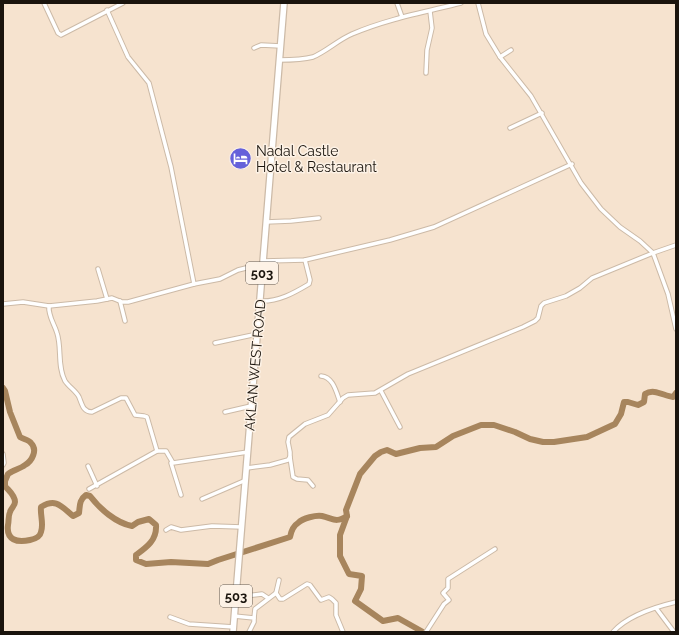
<svg xmlns="http://www.w3.org/2000/svg" width="679" height="635" font-family="Raleway,sans-serif">
<rect width="100%" height="100%" fill="#f6e3cf"/>
<g fill="none" stroke-linecap="round" stroke-linejoin="round">
<g stroke="#a7855d" stroke-width="6">
<path d="M3,388L5,391L10,412L20,437C23,439 29,440 31,443C38,450 32,461 25,465C20,469 13,470 8,474L5,481V486C9,491 15,495 15,502C15,506 11,508 10,512C8,516 9,521 8,525C6,540 17,543 30,540C35,539 40,537 41,532C44,524 40,515 41,507C56,498 61,506 73,516L79,513C80,506 79,500 86,495L90,496C100,509 116,523 132,526L138,522L149,519L156,525C157,540 147,547 136,555V560L146,564L171,562L208,564L218,560L290,537C291,532 293,526 298,523C303,518 316,515 322,516C334,519 336,523 347,516"/>
<path d="M423,632L398,618L383,621L355,601L361,589L362,576L349,574L340,556V535L347,516L346,510L360,474L375,456L381,452L387,450L396,454L420,448L436,447L453,436L481,425H494L515,432L530,439L543,442H554L587,437L615,424L621,414L624,402H628L638,405L644,402L645,394C654,388 664,396 673,397L676,393"/>
</g>
<defs>
<g id="minor">
<polyline points="44,3 58,33 61,35 123,3"/>
<polyline points="397,3 402,17"/>
<polyline points="478,3 486,34 500,57 531,96 581,183 601,209 620,227 640,241 653,253 668,294 676,329"/>
<polyline points="107,10 128,57 149,83 171,167 194,284"/>
<polyline points="254,48 261,45 281,46"/>
<polyline points="500,57 511,50"/>
<path d="M279,60C290,60 302,60 313,57C327,51 338,40 352,34C387,19 425,12 461,3"/>
<polyline points="426,73 427,50 432,28 430,11"/>
<polyline points="510,128 542,113"/>
<polyline points="266,222 291,221 319,218"/>
<polyline points="263,261 305,260 390,240 434,227 572,164"/>
<polyline points="98,269 107,299"/>
<polyline points="120,301 125,321"/>
<path d="M260,301C278,302 294,293 309,284L310,280L305,260"/>
<polyline points="3,304 23,302 49,306 97,301 112,298 122,302 128,302 194,284 220,279 238,270 246,268 263,269"/>
<path d="M49,306C48,316 54,323 57,333C62,348 57,366 65,381C69,387 76,391 79,397C82,404 83,412 92,412L121,398H126L135,415L144,416L147,417L157,451"/>
<polyline points="215,343 257,334"/>
<path d="M321,376C333,377 336,391 340,402"/>
<polyline points="381,391 400,427"/>
<polyline points="225,412 251,406"/>
<polyline points="3,454 4,463 3,465"/>
<polyline points="290,457 293,477 297,479 308,480 313,486"/>
<polyline points="171,463 181,495"/>
<polyline points="88,466 97,486"/>
<polyline points="247,468 270,465 288,460 290,457 290,452 288,442 289,437 305,424 328,415 343,398 348,395 375,393 408,374 523,327 535,321 538,318 541,306 544,303 566,296 580,288 592,278 653,253 676,245"/>
<polyline points="89,489 157,451 166,451 173,463 248,452"/>
<polyline points="202,499 246,480"/>
<polyline points="166,530 171,527 181,530 212,526 242,527"/>
<polyline points="276,593 279,580"/>
<polyline points="236,597 262,594 268,598"/>
<polyline points="656,608 674,632"/>
<polyline points="234,616 254,618 254,622 249,632"/>
<polyline points="170,617 189,624 234,627"/>
<polyline points="254,618 255,609 276,593 280,599 283,599 307,584 310,585 321,600 329,597 332,599 336,603 336,615 343,632"/>
<polyline points="426,632 444,604 449,600 443,593 448,588 448,579 495,549"/>
<path d="M613,632C628,615 655,607 676,602"/>
</g>
<polyline id="primary" points="233,632 284,3"/>
</defs>
<use href="#minor" stroke="#ccbaa7" stroke-width="5.5"/>
<use href="#primary" stroke="#ccbaa7" stroke-width="8"/>
<use href="#minor" stroke="#fff" stroke-width="3.5"/>
<use href="#primary" stroke="#fff" stroke-width="5.5"/>
</g>
<defs>
<symbol id="hotel-disc" viewBox="-11 -11 22 22"><circle r="9.5" fill="#6561da" stroke="#fdf2e6"/><path d="M-6-4.5h1.5V1H6V5H4.5V3h-9V5H-6ZM-4 0a1.8 1.8 0 1 1 3.6 0ZM.5 0V-2.5h3Q6-2.5 6 0Z" fill="#fff"/></symbol>
</defs>
<g fill-rule="evenodd">
<use href="#hotel-disc" x="228" y="146" width="25" height="25"/>
</g>
<g text-anchor="middle" stroke-width="3" stroke-linejoin="round" paint-order="stroke">
<g fill="#fdf2e6" stroke="#5e574e" stroke-width="1">
<rect x="246" y="262" width="32" height="22" rx="3"/>
<rect x="220" y="585" width="32" height="22" rx="3"/>
</g>
<g font-size="13" font-weight="bold" fill="#1a140d">
<text x="262" y="278">503</text>
<text x="236" y="601">503</text>
</g>
<g font-size="14" fill="#1a140d" stroke="#fdf2e6" text-anchor="start">
<text x="256" y="156">Nadal Castle<tspan x="256" dy="16">Hotel &amp; Restaurant</tspan></text>
</g>
<g font-size="14" fill="#1a140d" stroke="#fdf2e6">
<text transform="translate(255 365) rotate(-85)" y="5">AKLAN WEST ROAD</text>
</g>
</g>
<rect width="679" height="635" fill="none" stroke="#1a140d" stroke-width="8"/>
</svg>
